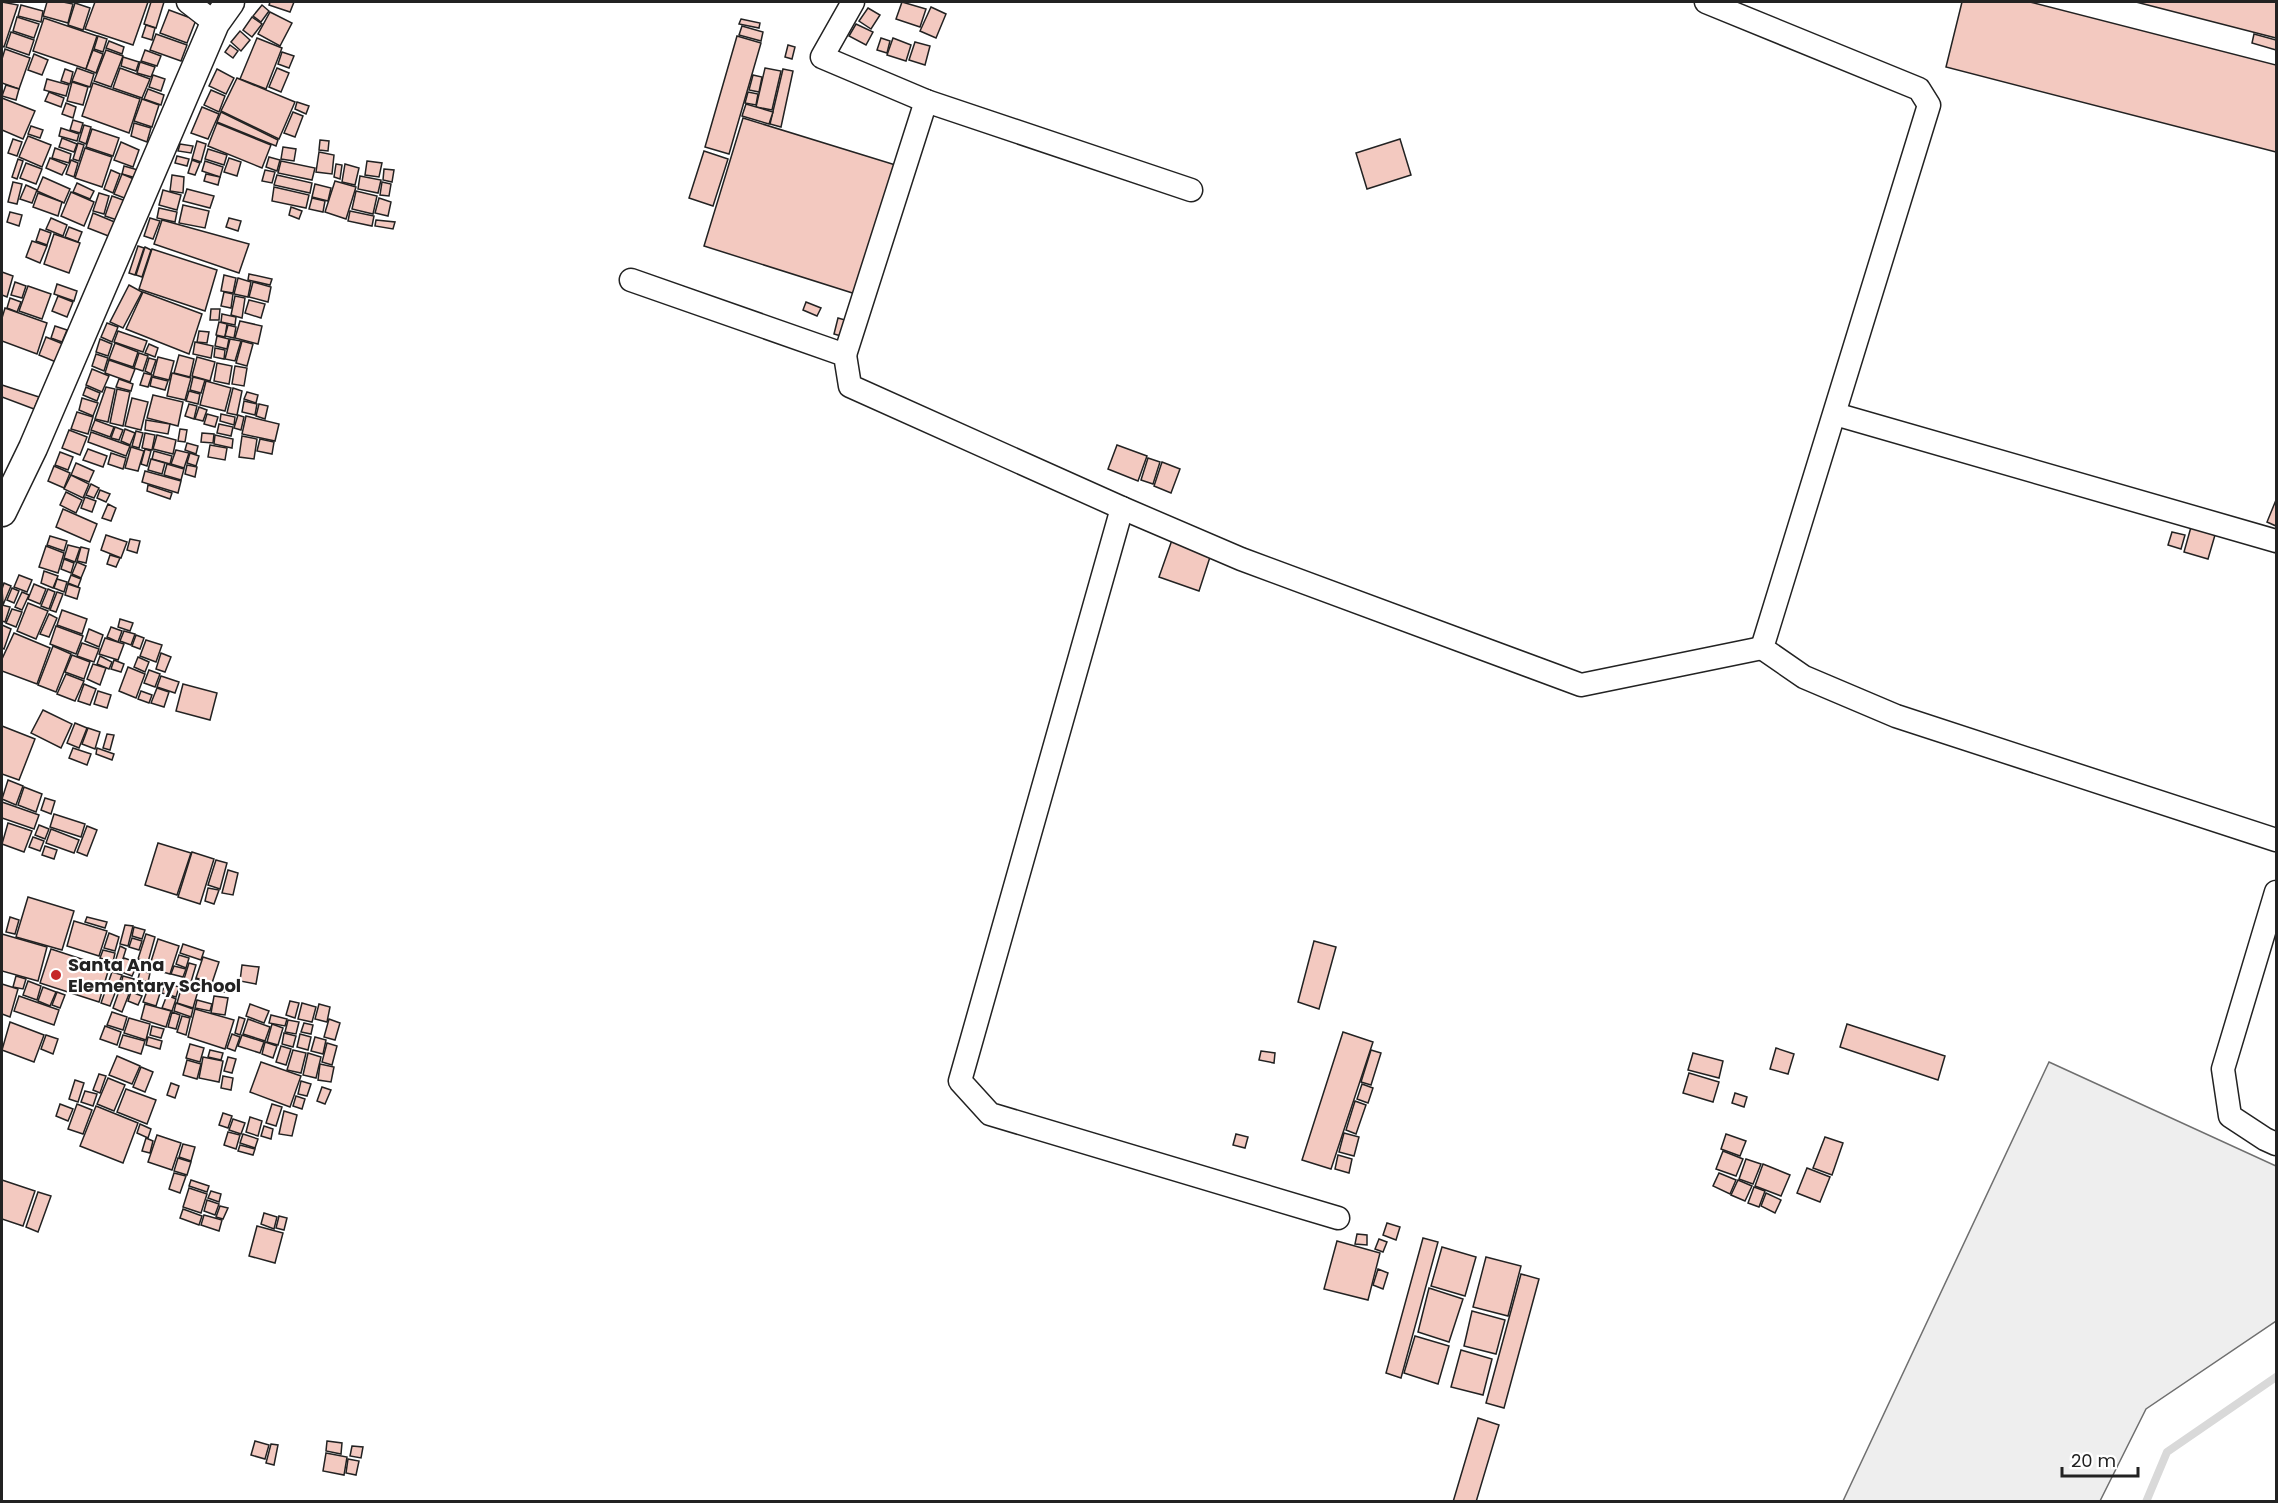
<svg xmlns="http://www.w3.org/2000/svg" width="2278" height="1503" font-family="Poppins,sans-serif">
<rect width="100%" height="100%" fill="#fff"/>
<polygon fill="#eee" stroke="#6f6f6f" stroke-width="1.5" points="2049,1062 2276,1166 2276,1321 2146,1409 2100,1501 1843,1501"/>
<g fill="none" stroke-linecap="round" stroke-linejoin="round">
<polyline stroke="#d9d9d9" stroke-width="8" points="2146,1502 2167,1452 2276,1377"/>
</g>
<g fill="#f3c9c0" stroke="#222" stroke-width="1.5">
<polygon points="2,2 18,5 4,47 2,46"/>
<polygon points="47,2 63,2 73,4 68,23 43,16"/>
<polygon points="95,2 148,2 133,45 85,29"/>
<polygon points="151,2 164,2 156,28 144,24"/>
<polygon points="270,2 294,2 290,12 269,5"/>
<polygon points="902,2 926,9 920,27 896,19"/>
<polygon points="1962,2 2030,2 2276,65 2276,152 1946,67"/>
<polygon points="2136,2 2276,2 2276,38"/>
<polygon points="75,3 90,8 83,30 68,25"/>
<polygon points="21,5 43,11 41,22 18,16"/>
<polygon points="262,5 269,11 261,22 253,16"/>
<polygon points="931,7 946,14 936,38 920,31"/>
<polygon points="868,8 880,15 871,29 859,21"/>
<polygon points="169,10 196,20 187,43 160,33"/>
<polygon points="270,12 292,23 280,46 258,34"/>
<polygon points="17,17 39,24 34,38 13,31"/>
<polygon points="252,17 262,24 252,37 243,30"/>
<polygon points="44,18 97,36 86,69 33,51"/>
<polygon points="741,19 760,23 759,28 739,24"/>
<polygon points="856,24 873,32 866,45 849,36"/>
<polygon points="146,25 155,28 152,40 142,37"/>
<polygon points="742,26 763,32 761,41 739,35"/>
<polygon points="240,31 250,40 241,51 231,42"/>
<polygon points="11,32 34,40 29,55 6,47"/>
<polygon points="156,34 187,45 181,61 150,50"/>
<polygon points="2254,34 2276,40 2276,50 2252,43"/>
<polygon points="98,36 107,39 103,52 94,49"/>
<polygon points="737,36 761,43 729,154 705,147"/>
<polygon points="257,38 282,48 266,89 240,79"/>
<polygon points="881,38 890,41 887,53 877,50"/>
<polygon points="893,38 911,45 906,61 887,55"/>
<polygon points="109,41 124,47 122,54 106,48"/>
<polygon points="915,42 930,46 925,65 909,60"/>
<polygon points="230,45 238,51 233,58 225,52"/>
<polygon points="788,45 795,47 792,59 785,57"/>
<polygon points="5,49 30,58 19,89 2,83 2,59"/>
<polygon points="93,50 103,54 96,73 86,69"/>
<polygon points="106,50 123,56 111,87 94,81"/>
<polygon points="145,50 161,56 157,66 141,61"/>
<polygon points="282,52 294,56 289,68 278,64"/>
<polygon points="34,54 48,60 42,75 28,70"/>
<polygon points="123,57 139,62 136,71 121,66"/>
<polygon points="140,62 155,67 151,77 137,73"/>
<polygon points="77,68 94,74 90,87 72,81"/>
<polygon points="120,68 150,79 142,98 113,88"/>
<polygon points="277,68 289,73 281,92 269,87"/>
<polygon points="765,68 781,71 772,110 756,107"/>
<polygon points="65,69 73,72 70,84 61,81"/>
<polygon points="217,69 234,78 226,94 209,86"/>
<polygon points="783,69 793,71 781,127 770,124"/>
<polygon points="153,75 165,79 161,91 149,87"/>
<polygon points="753,75 762,77 759,92 749,90"/>
<polygon points="237,78 295,102 279,139 221,111"/>
<polygon points="47,79 69,85 66,96 44,90"/>
<polygon points="72,82 88,87 83,105 67,101"/>
<polygon points="93,83 140,99 129,133 82,116"/>
<polygon points="6,85 19,89 16,100 2,96"/>
<polygon points="148,89 164,95 161,105 144,99"/>
<polygon points="211,90 225,96 219,112 204,105"/>
<polygon points="49,92 64,98 61,107 45,101"/>
<polygon points="748,92 758,94 756,105 745,103"/>
<polygon points="2,98 35,111 23,139 2,130"/>
<polygon points="142,99 159,105 152,127 134,121"/>
<polygon points="297,102 309,106 306,114 295,109"/>
<polygon points="66,103 76,107 73,118 62,114"/>
<polygon points="746,104 773,112 769,124 742,116"/>
<polygon points="202,107 219,114 208,139 191,133"/>
<polygon points="221,112 278,140 276,146 217,122"/>
<polygon points="293,112 303,116 295,137 284,133"/>
<polygon points="743,118 902,167 862,296 704,246"/>
<polygon points="73,120 83,123 80,133 70,130"/>
<polygon points="134,123 151,128 147,142 131,136"/>
<polygon points="217,123 271,145 262,168 208,146"/>
<polygon points="84,125 91,127 86,144 79,141"/>
<polygon points="31,126 43,130 40,138 28,134"/>
<polygon points="61,128 79,134 77,141 59,136"/>
<polygon points="92,129 119,138 113,156 86,147"/>
<polygon points="28,136 51,145 42,167 19,157"/>
<polygon points="62,138 77,144 74,152 59,147"/>
<polygon points="13,139 22,142 17,156 8,153"/>
<polygon points="1400,139 1411,175 1367,189 1356,153"/>
<polygon points="320,140 329,141 328,151 319,150"/>
<polygon points="197,141 206,144 201,162 192,159"/>
<polygon points="121,142 139,150 133,167 114,160"/>
<polygon points="78,143 84,145 79,161 73,159"/>
<polygon points="180,144 193,146 191,153 178,151"/>
<polygon points="283,147 296,149 294,161 281,159"/>
<polygon points="55,148 71,154 69,163 52,158"/>
<polygon points="85,148 112,157 102,187 75,178"/>
<polygon points="208,149 227,155 224,165 205,159"/>
<polygon points="704,151 728,159 713,206 689,198"/>
<polygon points="319,152 334,155 332,174 316,172"/>
<polygon points="177,156 189,159 187,166 175,163"/>
<polygon points="269,157 280,160 277,171 266,167"/>
<polygon points="50,158 67,165 62,175 46,168"/>
<polygon points="229,158 241,162 237,176 224,172"/>
<polygon points="18,159 23,161 17,179 12,177"/>
<polygon points="71,160 78,163 74,177 66,174"/>
<polygon points="192,160 200,163 195,175 188,173"/>
<polygon points="205,161 223,167 220,177 202,171"/>
<polygon points="281,161 315,168 312,180 278,173"/>
<polygon points="367,161 382,163 379,177 365,175"/>
<polygon points="26,163 42,169 36,184 20,178"/>
<polygon points="336,164 342,165 340,179 334,177"/>
<polygon points="345,164 359,168 355,185 342,182"/>
<polygon points="124,166 138,170 136,178 122,174"/>
<polygon points="384,169 394,170 392,182 383,180"/>
<polygon points="111,170 120,174 113,193 104,189"/>
<polygon points="265,170 275,172 272,183 262,181"/>
<polygon points="122,174 134,179 127,199 114,194"/>
<polygon points="206,174 220,177 218,185 204,181"/>
<polygon points="172,175 184,177 183,193 170,191"/>
<polygon points="277,175 312,183 310,193 274,185"/>
<polygon points="360,176 381,180 378,193 358,189"/>
<polygon points="43,177 70,189 64,203 37,191"/>
<polygon points="335,181 356,187 346,219 325,212"/>
<polygon points="13,182 22,184 17,204 8,202"/>
<polygon points="382,182 391,184 389,196 380,195"/>
<polygon points="77,183 94,191 90,199 73,192"/>
<polygon points="315,184 331,188 328,201 312,197"/>
<polygon points="26,185 37,190 32,203 20,199"/>
<polygon points="274,187 309,195 306,208 272,201"/>
<polygon points="187,189 214,196 210,208 183,201"/>
<polygon points="163,190 181,195 177,210 159,205"/>
<polygon points="356,191 377,196 373,214 352,209"/>
<polygon points="71,192 94,202 84,226 61,216"/>
<polygon points="38,193 62,202 58,216 33,207"/>
<polygon points="99,193 109,196 104,214 93,211"/>
<polygon points="112,196 126,201 120,221 105,216"/>
<polygon points="312,198 325,201 323,212 309,209"/>
<polygon points="379,198 391,202 388,216 375,213"/>
<polygon points="183,205 209,211 205,228 179,223"/>
<polygon points="291,207 302,211 299,219 289,215"/>
<polygon points="159,208 177,212 175,222 157,218"/>
<polygon points="350,211 374,216 372,226 348,221"/>
<polygon points="10,212 22,215 19,226 7,222"/>
<polygon points="93,213 117,223 111,237 88,228"/>
<polygon points="51,218 67,225 63,236 46,229"/>
<polygon points="150,218 160,221 153,239 144,236"/>
<polygon points="229,218 241,221 238,231 226,227"/>
<polygon points="162,220 249,244 239,273 154,244"/>
<polygon points="376,220 395,222 393,229 375,226"/>
<polygon points="69,227 82,232 78,242 65,237"/>
<polygon points="40,229 51,233 47,245 36,241"/>
<polygon points="54,234 80,243 69,273 44,264"/>
<polygon points="32,241 47,246 40,263 26,257"/>
<polygon points="138,246 144,248 135,275 129,273"/>
<polygon points="145,247 151,250 142,277 136,275"/>
<polygon points="152,249 217,270 205,311 139,289"/>
<polygon points="2,272 13,276 7,297 2,295"/>
<polygon points="249,274 272,279 270,285 248,280"/>
<polygon points="224,275 236,278 233,293 221,291"/>
<polygon points="238,278 251,282 248,297 234,294"/>
<polygon points="15,282 26,286 22,298 11,295"/>
<polygon points="253,282 271,287 268,302 249,297"/>
<polygon points="57,284 77,291 74,301 54,294"/>
<polygon points="129,285 142,292 123,328 110,322"/>
<polygon points="28,286 51,294 42,319 19,311"/>
<polygon points="143,292 202,314 189,354 126,329"/>
<polygon points="224,292 233,294 231,308 221,306"/>
<polygon points="58,296 73,302 67,317 52,311"/>
<polygon points="235,296 245,298 242,318 231,315"/>
<polygon points="10,298 21,302 17,312 7,308"/>
<polygon points="249,300 265,304 261,318 245,313"/>
<polygon points="806,302 821,308 817,316 803,310"/>
<polygon points="5,308 47,323 37,354 2,341 2,318"/>
<polygon points="211,309 220,309 219,320 210,320"/>
<polygon points="222,314 236,317 235,325 221,322"/>
<polygon points="838,318 852,322 848,338 834,334"/>
<polygon points="240,321 262,326 258,344 235,338"/>
<polygon points="219,322 227,324 225,337 216,335"/>
<polygon points="107,323 118,327 112,342 101,337"/>
<polygon points="228,325 236,327 234,338 225,336"/>
<polygon points="55,326 67,330 62,342 51,338"/>
<polygon points="118,331 147,341 143,352 114,342"/>
<polygon points="199,331 209,332 207,343 197,342"/>
<polygon points="217,336 229,339 227,349 215,346"/>
<polygon points="46,337 63,344 56,362 39,355"/>
<polygon points="100,339 112,344 108,356 96,352"/>
<polygon points="230,339 241,341 235,361 225,359"/>
<polygon points="242,341 253,344 247,366 236,363"/>
<polygon points="195,342 213,346 211,358 193,354"/>
<polygon points="115,343 138,352 133,367 109,359"/>
<polygon points="149,344 158,348 155,357 145,353"/>
<polygon points="215,348 225,350 224,359 214,357"/>
<polygon points="139,353 148,356 143,371 134,368"/>
<polygon points="96,354 108,358 104,371 92,366"/>
<polygon points="179,355 194,359 190,377 174,373"/>
<polygon points="158,357 174,361 169,380 153,376"/>
<polygon points="197,357 215,362 210,381 192,376"/>
<polygon points="149,358 156,360 151,374 145,371"/>
<polygon points="109,360 135,369 130,382 105,373"/>
<polygon points="217,363 232,366 229,384 214,381"/>
<polygon points="235,366 247,368 244,386 232,384"/>
<polygon points="92,369 109,376 102,392 86,385"/>
<polygon points="144,373 152,375 148,387 140,385"/>
<polygon points="172,373 191,378 185,400 167,396"/>
<polygon points="152,377 168,381 165,390 150,386"/>
<polygon points="193,377 205,380 201,393 190,390"/>
<polygon points="119,379 133,384 131,391 116,387"/>
<polygon points="206,381 231,388 225,411 200,405"/>
<polygon points="2,385 39,397 34,409 2,397"/>
<polygon points="86,387 100,393 97,401 83,395"/>
<polygon points="106,387 115,389 108,422 95,419"/>
<polygon points="233,388 242,391 237,415 227,413"/>
<polygon points="117,389 130,392 123,426 110,423"/>
<polygon points="189,391 200,394 198,404 186,401"/>
<polygon points="247,392 258,395 256,403 244,399"/>
<polygon points="153,395 183,402 178,426 147,418"/>
<polygon points="82,398 98,403 93,416 79,410"/>
<polygon points="132,398 148,402 141,430 125,426"/>
<polygon points="244,401 257,404 255,415 242,412"/>
<polygon points="189,404 197,406 194,419 185,416"/>
<polygon points="259,404 268,406 265,419 256,416"/>
<polygon points="199,407 207,410 203,421 195,419"/>
<polygon points="77,412 93,417 88,434 71,429"/>
<polygon points="207,414 218,417 215,427 204,424"/>
<polygon points="221,414 235,417 234,425 220,421"/>
<polygon points="238,415 244,417 241,430 234,428"/>
<polygon points="246,416 279,424 275,441 242,434"/>
<polygon points="95,420 114,427 110,437 91,430"/>
<polygon points="146,420 170,424 168,434 145,430"/>
<polygon points="219,424 233,427 231,436 217,433"/>
<polygon points="115,427 123,430 119,440 111,438"/>
<polygon points="125,429 135,433 130,445 121,441"/>
<polygon points="180,429 187,430 185,442 178,441"/>
<polygon points="69,430 87,437 80,455 62,448"/>
<polygon points="136,431 143,433 139,448 132,446"/>
<polygon points="91,432 130,446 126,456 88,442"/>
<polygon points="145,433 155,435 152,450 142,448"/>
<polygon points="202,433 214,434 213,443 201,442"/>
<polygon points="157,435 176,440 173,454 153,449"/>
<polygon points="215,435 233,439 232,448 214,444"/>
<polygon points="242,436 257,439 254,459 239,457"/>
<polygon points="260,439 274,442 272,454 257,451"/>
<polygon points="187,443 198,446 196,454 185,450"/>
<polygon points="210,445 227,448 225,460 208,457"/>
<polygon points="1117,445 1147,456 1138,481 1108,469"/>
<polygon points="131,447 144,451 138,471 125,468"/>
<polygon points="88,449 107,456 103,467 83,460"/>
<polygon points="145,449 151,451 147,466 141,464"/>
<polygon points="176,450 189,453 184,468 171,464"/>
<polygon points="154,451 172,456 170,464 152,459"/>
<polygon points="60,452 73,457 68,470 55,465"/>
<polygon points="111,453 126,458 123,469 108,464"/>
<polygon points="190,453 199,456 196,466 187,463"/>
<polygon points="1148,458 1160,462 1153,484 1141,480"/>
<polygon points="151,459 165,463 162,474 148,470"/>
<polygon points="1162,462 1180,469 1171,493 1154,486"/>
<polygon points="76,463 94,471 89,482 71,475"/>
<polygon points="167,464 184,469 181,480 164,475"/>
<polygon points="187,465 197,467 195,477 185,474"/>
<polygon points="54,466 70,473 64,488 48,481"/>
<polygon points="145,471 181,481 178,493 142,482"/>
<polygon points="71,475 89,484 83,498 64,489"/>
<polygon points="91,484 99,488 94,498 86,495"/>
<polygon points="148,485 172,493 170,499 147,491"/>
<polygon points="100,490 110,494 106,502 97,498"/>
<polygon points="66,492 82,500 76,513 60,505"/>
<polygon points="85,497 96,501 92,512 81,508"/>
<polygon points="2276,500 2276,526 2267,522"/>
<polygon points="108,504 116,508 111,521 102,518"/>
<polygon points="63,509 97,524 90,542 56,527"/>
<polygon points="2191,527 2215,535 2208,559 2184,552"/>
<polygon points="2172,532 2185,535 2181,549 2168,545"/>
<polygon points="106,535 127,542 121,558 101,550"/>
<polygon points="50,536 67,541 64,551 47,545"/>
<polygon points="130,539 140,541 137,553 127,550"/>
<polygon points="1172,540 1211,554 1199,591 1159,577"/>
<polygon points="68,545 80,548 75,562 64,558"/>
<polygon points="46,546 64,553 58,573 39,567"/>
<polygon points="81,547 89,549 86,563 77,561"/>
<polygon points="110,555 120,558 116,567 107,564"/>
<polygon points="64,559 74,563 71,573 61,569"/>
<polygon points="77,562 86,566 81,578 72,574"/>
<polygon points="44,571 58,576 53,588 41,583"/>
<polygon points="19,575 32,580 27,592 14,587"/>
<polygon points="71,575 81,579 78,587 68,583"/>
<polygon points="57,579 67,582 64,592 54,588"/>
<polygon points="4,583 11,586 3,605 2,589"/>
<polygon points="34,584 46,589 40,604 28,599"/>
<polygon points="68,584 80,588 77,599 65,595"/>
<polygon points="12,588 19,591 14,603 7,600"/>
<polygon points="48,589 55,592 49,609 41,606"/>
<polygon points="22,592 29,595 22,610 15,607"/>
<polygon points="57,592 63,594 56,612 50,610"/>
<polygon points="28,603 48,611 36,639 17,631"/>
<polygon points="2,605 10,607 5,622 2,621"/>
<polygon points="12,609 22,612 16,627 6,623"/>
<polygon points="62,610 87,619 82,634 57,625"/>
<polygon points="49,614 57,618 49,637 40,634"/>
<polygon points="120,619 133,623 130,631 118,627"/>
<polygon points="2,625 11,629 4,649 2,648"/>
<polygon points="56,626 83,636 76,654 50,644"/>
<polygon points="111,627 122,631 118,642 107,637"/>
<polygon points="89,629 103,635 99,647 85,641"/>
<polygon points="124,631 135,634 131,645 120,641"/>
<polygon points="14,633 50,648 37,684 2,671 2,659"/>
<polygon points="136,635 144,638 140,649 132,646"/>
<polygon points="105,638 124,644 118,660 99,654"/>
<polygon points="146,640 162,645 156,662 140,656"/>
<polygon points="82,643 99,649 94,662 77,656"/>
<polygon points="53,646 71,654 56,692 38,685"/>
<polygon points="161,653 171,657 165,672 156,669"/>
<polygon points="72,655 90,662 84,679 65,672"/>
<polygon points="100,656 112,662 109,669 97,664"/>
<polygon points="138,657 149,662 145,672 134,667"/>
<polygon points="114,660 124,664 121,672 111,669"/>
<polygon points="93,664 106,668 100,685 87,679"/>
<polygon points="128,667 145,674 136,698 119,691"/>
<polygon points="149,670 160,674 155,687 144,683"/>
<polygon points="66,674 84,681 75,701 57,694"/>
<polygon points="161,676 179,682 175,693 157,687"/>
<polygon points="84,684 96,689 90,705 78,701"/>
<polygon points="183,684 217,693 210,720 176,711"/>
<polygon points="157,688 169,692 164,707 151,703"/>
<polygon points="98,691 111,695 107,708 94,704"/>
<polygon points="141,691 152,695 149,703 138,699"/>
<polygon points="43,710 72,724 61,748 31,733"/>
<polygon points="75,723 87,728 79,748 67,743"/>
<polygon points="2,726 35,739 19,780 2,774"/>
<polygon points="88,728 100,732 95,749 82,744"/>
<polygon points="107,734 114,735 110,750 103,748"/>
<polygon points="73,748 91,754 87,765 69,758"/>
<polygon points="97,748 114,754 112,760 96,754"/>
<polygon points="8,780 23,786 16,805 2,799"/>
<polygon points="24,787 42,794 36,812 18,805"/>
<polygon points="45,798 55,801 51,814 41,810"/>
<polygon points="2,802 39,815 34,829 2,818"/>
<polygon points="54,814 85,824 81,837 50,827"/>
<polygon points="8,823 32,831 24,852 2,844"/>
<polygon points="39,825 49,829 45,839 35,835"/>
<polygon points="87,826 97,830 87,856 77,852"/>
<polygon points="51,829 79,840 74,853 46,843"/>
<polygon points="33,837 44,841 40,851 29,847"/>
<polygon points="158,843 191,853 177,895 145,885"/>
<polygon points="45,846 57,850 54,859 42,855"/>
<polygon points="192,852 214,859 200,904 178,897"/>
<polygon points="216,860 227,863 220,889 208,885"/>
<polygon points="228,870 238,873 233,895 222,893"/>
<polygon points="208,888 219,890 214,904 205,901"/>
<polygon points="28,897 74,911 62,950 16,937"/>
<polygon points="10,917 19,920 15,934 6,932"/>
<polygon points="87,917 107,922 105,928 85,922"/>
<polygon points="74,921 107,931 99,956 67,946"/>
<polygon points="125,925 133,926 128,946 120,944"/>
<polygon points="134,927 145,930 142,939 132,936"/>
<polygon points="109,933 119,937 115,951 104,948"/>
<polygon points="2,934 47,947 38,981 2,971"/>
<polygon points="146,934 155,937 148,962 138,959"/>
<polygon points="132,938 142,941 139,950 129,947"/>
<polygon points="158,939 179,946 170,974 149,968"/>
<polygon points="1314,941 1336,947 1319,1009 1298,1002"/>
<polygon points="183,944 204,951 201,960 180,953"/>
<polygon points="120,946 126,949 121,965 115,962"/>
<polygon points="51,949 109,968 99,1002 40,983"/>
<polygon points="103,950 115,953 113,962 100,958"/>
<polygon points="179,955 189,958 186,968 176,964"/>
<polygon points="203,957 219,962 212,983 196,978"/>
<polygon points="124,958 138,963 132,976 119,971"/>
<polygon points="189,963 196,965 191,982 184,979"/>
<polygon points="242,965 259,967 256,984 240,981"/>
<polygon points="174,966 186,969 183,977 171,974"/>
<polygon points="140,971 150,973 148,982 138,979"/>
<polygon points="112,972 122,975 110,1006 101,1003"/>
<polygon points="16,976 26,979 23,989 13,987"/>
<polygon points="123,976 134,979 130,990 120,987"/>
<polygon points="196,979 212,984 210,993 193,987"/>
<polygon points="28,981 41,986 37,1000 23,995"/>
<polygon points="214,982 225,985 224,992 212,989"/>
<polygon points="165,983 179,987 176,997 162,993"/>
<polygon points="2,984 18,989 10,1017 2,1014"/>
<polygon points="149,986 161,990 156,1006 143,1002"/>
<polygon points="182,986 198,991 193,1008 177,1003"/>
<polygon points="43,987 56,992 50,1006 38,1001"/>
<polygon points="119,991 129,994 122,1012 113,1008"/>
<polygon points="57,992 65,995 60,1008 52,1005"/>
<polygon points="131,992 142,996 138,1005 128,1001"/>
<polygon points="167,995 176,999 172,1011 162,1008"/>
<polygon points="19,996 59,1010 54,1025 14,1011"/>
<polygon points="214,996 228,998 225,1015 211,1013"/>
<polygon points="197,1000 212,1004 210,1011 195,1008"/>
<polygon points="290,1001 299,1003 295,1018 286,1015"/>
<polygon points="176,1003 193,1009 191,1017 174,1011"/>
<polygon points="302,1003 316,1007 312,1022 298,1019"/>
<polygon points="145,1004 171,1011 166,1027 141,1019"/>
<polygon points="250,1004 269,1011 264,1023 246,1016"/>
<polygon points="319,1004 330,1007 327,1022 315,1019"/>
<polygon points="195,1009 234,1020 225,1049 188,1037"/>
<polygon points="112,1012 127,1017 123,1030 107,1025"/>
<polygon points="172,1012 180,1015 176,1029 168,1027"/>
<polygon points="271,1015 287,1019 285,1026 269,1023"/>
<polygon points="182,1016 190,1018 186,1035 177,1032"/>
<polygon points="239,1017 245,1019 240,1035 235,1033"/>
<polygon points="129,1018 150,1024 146,1040 124,1033"/>
<polygon points="248,1019 270,1027 265,1041 243,1034"/>
<polygon points="329,1019 340,1023 335,1040 324,1037"/>
<polygon points="288,1020 299,1022 296,1034 285,1032"/>
<polygon points="10,1022 44,1035 34,1062 2,1050"/>
<polygon points="304,1023 313,1025 311,1034 301,1032"/>
<polygon points="272,1024 283,1028 278,1045 267,1042"/>
<polygon points="1847,1024 1945,1056 1938,1080 1840,1047"/>
<polygon points="105,1026 121,1032 117,1045 100,1039"/>
<polygon points="152,1026 164,1029 161,1038 150,1035"/>
<polygon points="1343,1032 1373,1042 1331,1169 1302,1160"/>
<polygon points="284,1033 296,1036 293,1047 282,1044"/>
<polygon points="232,1034 240,1037 235,1051 227,1048"/>
<polygon points="300,1034 311,1037 308,1050 297,1047"/>
<polygon points="46,1035 58,1039 53,1054 41,1049"/>
<polygon points="123,1035 145,1041 141,1054 119,1047"/>
<polygon points="242,1035 264,1042 260,1053 238,1046"/>
<polygon points="148,1037 162,1041 160,1049 146,1045"/>
<polygon points="315,1037 326,1040 323,1054 311,1051"/>
<polygon points="265,1042 277,1046 273,1058 262,1054"/>
<polygon points="327,1043 337,1046 332,1065 322,1062"/>
<polygon points="190,1044 204,1048 200,1062 186,1058"/>
<polygon points="281,1046 291,1049 286,1065 276,1062"/>
<polygon points="1776,1048 1794,1054 1788,1074 1770,1069"/>
<polygon points="210,1050 223,1053 221,1060 208,1057"/>
<polygon points="293,1050 306,1053 301,1073 287,1070"/>
<polygon points="1371,1050 1381,1053 1371,1085 1361,1082"/>
<polygon points="1261,1051 1275,1053 1274,1063 1259,1060"/>
<polygon points="308,1053 321,1057 316,1078 303,1075"/>
<polygon points="1693,1053 1723,1061 1719,1078 1688,1070"/>
<polygon points="117,1056 140,1066 132,1084 109,1075"/>
<polygon points="203,1057 223,1061 219,1082 199,1078"/>
<polygon points="228,1057 236,1059 232,1073 224,1071"/>
<polygon points="187,1060 201,1064 197,1079 183,1075"/>
<polygon points="261,1062 301,1076 290,1107 250,1092"/>
<polygon points="320,1064 334,1067 331,1082 318,1080"/>
<polygon points="141,1067 153,1072 145,1092 133,1087"/>
<polygon points="1689,1073 1719,1082 1713,1102 1683,1093"/>
<polygon points="99,1074 106,1076 100,1093 93,1090"/>
<polygon points="223,1076 233,1078 231,1090 221,1088"/>
<polygon points="108,1078 125,1085 114,1111 97,1104"/>
<polygon points="75,1080 84,1083 78,1102 69,1099"/>
<polygon points="301,1081 311,1084 307,1096 298,1094"/>
<polygon points="171,1083 179,1086 175,1098 167,1095"/>
<polygon points="1362,1084 1373,1088 1368,1103 1357,1099"/>
<polygon points="322,1087 331,1090 325,1104 317,1101"/>
<polygon points="126,1089 156,1100 147,1124 117,1112"/>
<polygon points="85,1091 97,1094 93,1106 81,1102"/>
<polygon points="1735,1093 1747,1097 1744,1107 1732,1103"/>
<polygon points="296,1096 305,1099 302,1109 293,1106"/>
<polygon points="1355,1101 1366,1105 1356,1134 1346,1130"/>
<polygon points="60,1104 73,1109 68,1121 56,1116"/>
<polygon points="77,1104 92,1110 83,1134 68,1129"/>
<polygon points="272,1104 282,1107 276,1126 266,1123"/>
<polygon points="96,1106 138,1123 123,1163 80,1146"/>
<polygon points="284,1111 297,1115 292,1136 279,1134"/>
<polygon points="223,1113 232,1116 228,1128 219,1125"/>
<polygon points="250,1117 262,1121 258,1136 246,1132"/>
<polygon points="233,1119 245,1123 241,1134 229,1130"/>
<polygon points="140,1124 151,1129 148,1138 137,1133"/>
<polygon points="264,1126 273,1129 271,1139 261,1136"/>
<polygon points="228,1132 240,1135 236,1149 224,1145"/>
<polygon points="1344,1133 1359,1137 1354,1156 1339,1152"/>
<polygon points="243,1134 258,1139 255,1148 240,1143"/>
<polygon points="1236,1134 1248,1137 1245,1148 1233,1145"/>
<polygon points="1726,1134 1746,1141 1740,1156 1721,1149"/>
<polygon points="157,1135 181,1143 172,1170 148,1162"/>
<polygon points="1825,1137 1843,1143 1832,1175 1813,1168"/>
<polygon points="146,1138 153,1141 150,1153 142,1151"/>
<polygon points="183,1144 195,1147 191,1161 179,1157"/>
<polygon points="240,1145 255,1149 253,1155 238,1151"/>
<polygon points="1723,1151 1743,1159 1736,1176 1716,1169"/>
<polygon points="1338,1155 1352,1159 1349,1173 1335,1169"/>
<polygon points="178,1158 191,1162 187,1175 174,1171"/>
<polygon points="1746,1159 1761,1164 1753,1184 1739,1179"/>
<polygon points="1763,1164 1790,1175 1781,1196 1755,1186"/>
<polygon points="1807,1168 1830,1177 1820,1202 1797,1193"/>
<polygon points="174,1173 186,1176 180,1193 169,1189"/>
<polygon points="1719,1173 1736,1180 1730,1194 1713,1186"/>
<polygon points="2,1180 35,1191 23,1226 2,1219"/>
<polygon points="191,1180 209,1186 207,1192 189,1186"/>
<polygon points="1738,1180 1752,1186 1745,1201 1731,1195"/>
<polygon points="1754,1187 1765,1191 1759,1207 1748,1203"/>
<polygon points="189,1188 207,1194 201,1213 183,1207"/>
<polygon points="211,1191 221,1194 219,1202 208,1198"/>
<polygon points="38,1192 51,1196 38,1232 26,1227"/>
<polygon points="1766,1193 1781,1200 1775,1213 1761,1206"/>
<polygon points="207,1200 219,1204 215,1215 204,1211"/>
<polygon points="220,1206 228,1208 223,1219 216,1217"/>
<polygon points="183,1209 202,1216 199,1225 180,1218"/>
<polygon points="264,1213 277,1217 274,1229 261,1224"/>
<polygon points="204,1215 222,1220 219,1231 201,1225"/>
<polygon points="279,1216 287,1218 284,1230 276,1228"/>
<polygon points="1387,1223 1400,1227 1396,1240 1383,1235"/>
<polygon points="257,1226 283,1233 275,1263 249,1256"/>
<polygon points="1357,1234 1367,1235 1367,1245 1355,1244"/>
<polygon points="1423,1238 1438,1242 1401,1378 1386,1373"/>
<polygon points="1379,1239 1387,1242 1383,1252 1375,1249"/>
<polygon points="1337,1241 1380,1253 1368,1300 1324,1289"/>
<polygon points="1442,1247 1476,1257 1465,1296 1431,1286"/>
<polygon points="1486,1257 1521,1266 1508,1316 1473,1307"/>
<polygon points="1378,1269 1388,1273 1383,1289 1373,1285"/>
<polygon points="1521,1274 1539,1279 1504,1408 1486,1403"/>
<polygon points="1429,1288 1463,1299 1449,1342 1418,1332"/>
<polygon points="1472,1311 1505,1320 1496,1354 1464,1346"/>
<polygon points="1415,1336 1449,1346 1438,1384 1404,1373"/>
<polygon points="1461,1350 1492,1359 1483,1395 1451,1387"/>
<polygon points="1478,1418 1499,1425 1476,1502 1453,1502"/>
<polygon points="255,1441 269,1445 265,1459 251,1455"/>
<polygon points="327,1441 342,1443 341,1454 326,1451"/>
<polygon points="271,1444 278,1445 274,1465 266,1463"/>
<polygon points="352,1446 363,1447 361,1458 350,1456"/>
<polygon points="326,1453 347,1457 344,1475 323,1471"/>
<polygon points="348,1459 359,1461 356,1475 346,1473"/>
</g>
<g fill="none" stroke-linecap="round" stroke-linejoin="round">
<defs>
<g id="minor">
<polyline points="188,2 215,23"/>
<polyline points="853,2 822,57 926,101 1191,190"/>
<polyline points="1706,2 1919,89 1929,105 1762,648 1804,677 1896,716 2276,840"/>
<polyline points="631,280 845,355 850,386 1122,508 1241,559 1581,685 1762,648"/>
<polyline points="845,355 926,101"/>
<polyline points="1835,414 2276,541"/>
<polyline points="1122,508 960,1081 990,1114 1338,1218"/>
<polyline points="2276,892 2223,1069 2230,1116 2265,1139 2276,1144"/>
</g>
<polyline id="tertiary" points="2,512 33,448 215,23 230,2"/>
</defs>
<use href="#minor" stroke="#222" stroke-width="25"/>
<use href="#tertiary" stroke="#222" stroke-width="31"/>
<use href="#minor" stroke="#fff" stroke-width="22"/>
<use href="#tertiary" stroke="#fff" stroke-width="28"/>
</g>
<circle fill="#c62828" stroke="#fff" stroke-width="2" cx="56" cy="975" r="6"/>
<g text-anchor="middle" stroke-width="4.5" stroke-linejoin="round" paint-order="stroke">
<g font-size="18" font-weight="bold" fill="#222" stroke="#fff" text-anchor="start">
<text x="68" y="971">Santa Ana<tspan x="68" dy="21">Elementary School</tspan></text>
</g>
</g>
<rect width="2278" height="1503" fill="none" stroke="#222222" stroke-width="6"/>
<path d="M2062 1467v9h76v-9" fill="none" stroke="#222222" stroke-width="3"/>
<text x="2071" y="1467" font-size="18" fill="#222222" stroke="#ffffff" stroke-width="4.5" paint-order="stroke">20 m</text>
</svg>
